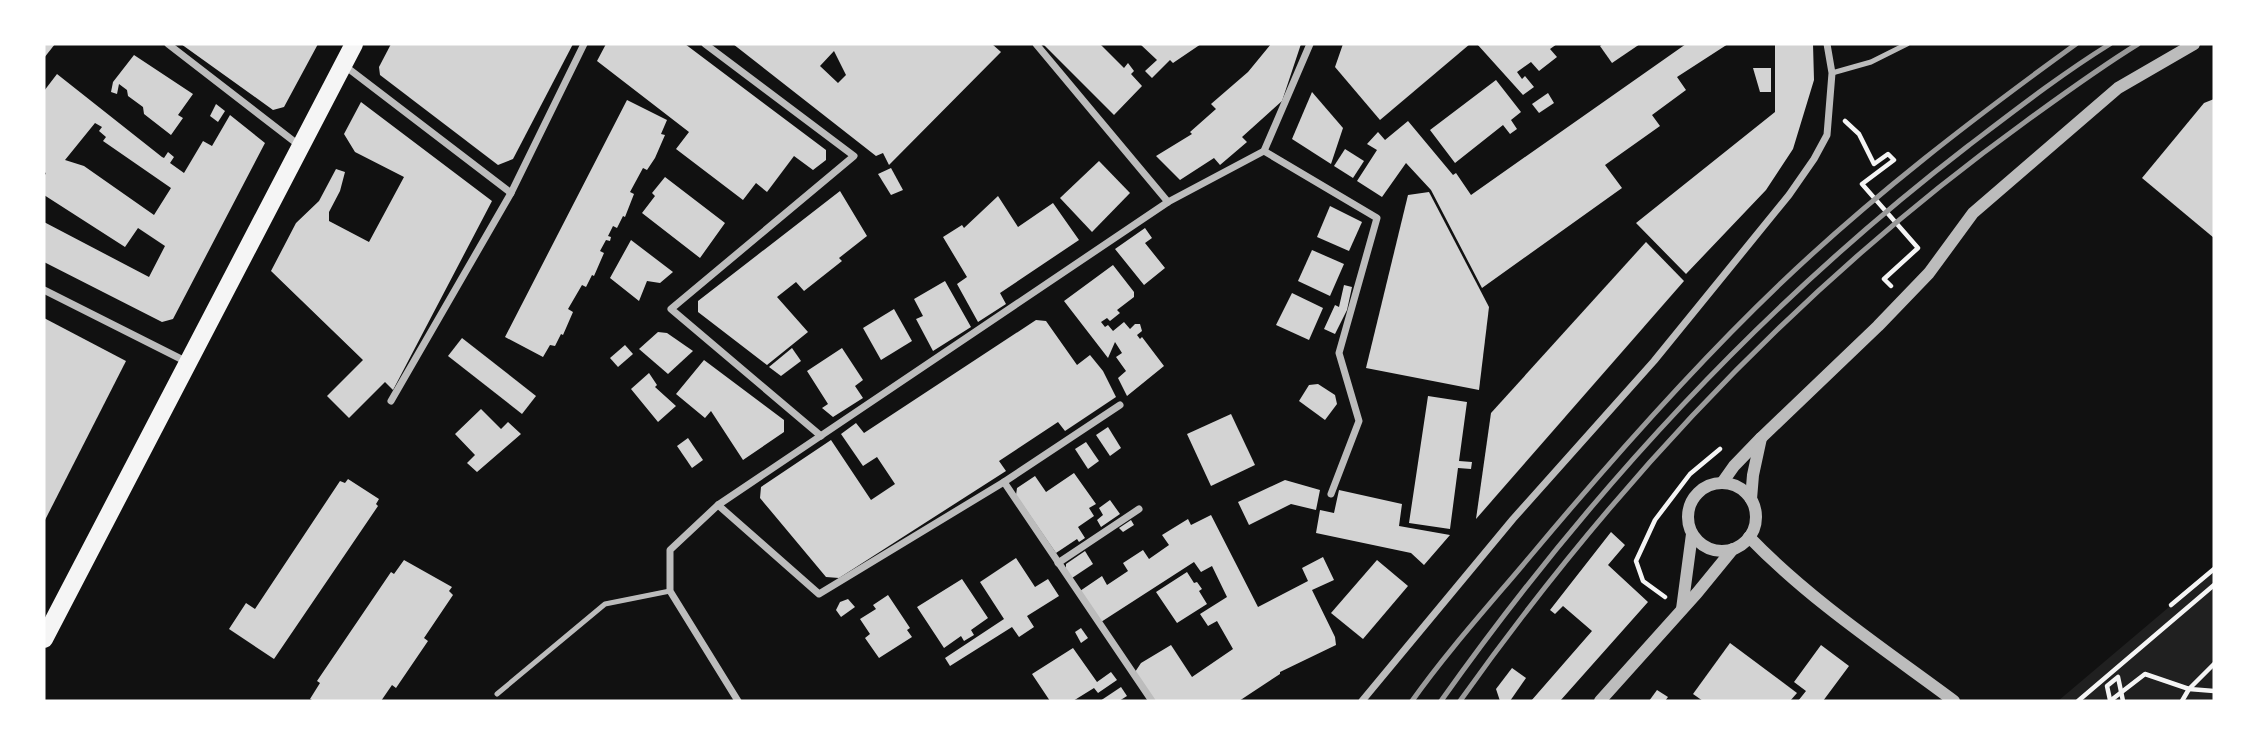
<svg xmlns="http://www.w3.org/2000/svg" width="2258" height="745" font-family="'Work Sans',sans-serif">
<rect width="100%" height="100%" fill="#111"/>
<polygon fill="#202020" points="2214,569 2214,701 2058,701"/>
<g fill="#d3d3d3" fill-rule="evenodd">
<polygon points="44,44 55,44 44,58"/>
<polygon points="181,44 252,45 318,44 284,107 273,110"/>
<polygon points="391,44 573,44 513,159 498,165 380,75 379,67"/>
<polygon points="606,44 685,44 826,150 826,160 813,170 794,156 767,192 756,183 743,200 676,149 689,132 597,61"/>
<path d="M733,44H992L1001,52L889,165L883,153L876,156ZM834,51L846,75L838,83L820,66Z"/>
<polygon points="1043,44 1100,44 1124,68 1128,63 1134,71 1131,74 1142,86 1114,115"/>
<polygon points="1140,44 1201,44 1173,63 1170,60 1152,78 1145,71 1157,60"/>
<polygon points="1271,44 1301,44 1282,101 1242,137 1247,142 1220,165 1214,158 1180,180 1156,156 1192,134 1190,132 1216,109 1211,104 1248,72"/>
<polygon points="1343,44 1470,44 1380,120 1335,67"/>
<polygon points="1477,44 1557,44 1550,49 1557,57 1539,71 1531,62 1517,72 1522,79 1525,76 1534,87 1523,95"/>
<polygon points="1603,44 1640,44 1612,63 1600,46"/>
<polygon points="1686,44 1728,44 1677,77 1686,90 1652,115 1660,126 1605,165 1622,188 1482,288 1431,190 1406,163 1382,197 1357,181 1377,150 1367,144 1378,132 1385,140 1408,121 1453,175 1456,173 1471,195"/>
<polygon points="1775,44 1813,44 1814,80 1793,149 1766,190 1686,274 1636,223 1775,112"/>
<polygon points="134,55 193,94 178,115 183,118 171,135 144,114 143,107 128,96 127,90 119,84 117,94 111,92 113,82"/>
<polygon points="1753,68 1771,68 1771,92 1760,92"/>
<path d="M57,74L162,157L164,158L168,152L174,157L170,163L184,173L203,141L212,146L230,115L265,143L173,319L162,322L44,262V222L149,277L165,246L138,228L125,247L44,195V177L46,173L44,172V91ZM95,123L102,127L99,131L106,137L103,141L171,188L154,215L84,166L65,160Z"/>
<polygon points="1496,80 1521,112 1511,120 1517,129 1510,134 1503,125 1455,163 1430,130"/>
<polygon points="1312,92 1343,128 1331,164 1292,139"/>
<polygon points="1548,93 1554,103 1539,113 1532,104"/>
<polygon points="2214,99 2214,238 2142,178 2204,103"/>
<polygon points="627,100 667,120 661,134 665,135 655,158 647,170 643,168 630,192 634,194 625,217 623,216 617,228 613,226 608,236 611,237 610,241 606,240 600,251 604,253 594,276 592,275 586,287 582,285 568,309 573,312 563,335 561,334 555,346 550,345 543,357 505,337"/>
<polygon points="361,102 492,201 393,390 385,382 349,418 327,396 363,360 271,271 296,223 319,201 336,169 345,172 340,191 329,212 329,221 369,242 404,177 355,152 344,134"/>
<polygon points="216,104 225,111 218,122 210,116"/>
<polygon points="1345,149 1364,161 1353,178 1334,166"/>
<polygon points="1099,161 1130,193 1092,232 1060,198"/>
<polygon points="891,168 903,190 891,195 878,174"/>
<polygon points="665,177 725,223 700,258 642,213 655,196 652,193"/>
<polygon points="840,191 867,236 839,258 842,261 804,291 796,282 777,297 808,332 767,365 698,312 698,301"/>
<polygon points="1429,192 1489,307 1479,390 1366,368 1408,195"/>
<polygon points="998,196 1018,227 1053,203 1079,240 1000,293 1006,304 978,322 957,284 967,277 943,237 962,225 964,228"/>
<polygon points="1330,206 1362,222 1349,251 1317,237"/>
<polygon points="1145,228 1152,238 1145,243 1165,268 1144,285 1115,249"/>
<polygon points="631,240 673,272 660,283 647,281 639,301 610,278"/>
<polygon points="1646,242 1684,281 1476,519 1491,413"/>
<polygon points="1312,250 1344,264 1330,296 1298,281"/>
<polygon points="1113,265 1134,292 1134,297 1117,310 1120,313 1110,321 1107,318 1101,322 1105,327 1108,325 1113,331 1124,322 1130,329 1135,324 1140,324 1142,331 1137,335 1140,339 1142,337 1164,366 1127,396 1118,378 1126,371 1116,357 1122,353 1115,342 1108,358 1064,301"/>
<polygon points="945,281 971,327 933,351 916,319 923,316 914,299"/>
<polygon points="1344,285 1352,287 1347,310 1335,334 1324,329 1335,305 1339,307"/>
<polygon points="1292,293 1323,308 1309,340 1276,325"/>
<polygon points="894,309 912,341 881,360 863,328"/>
<polygon points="44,318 126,361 44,522"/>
<polygon points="1036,320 1046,321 1077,365 1090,355 1103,371 1116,397 1065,431 1058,422 999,461 1006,471 839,578 826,577 760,498 761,487 831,440 871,500 895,484 877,457 863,466 841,434 856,423 864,433"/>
<polygon points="658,332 667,333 693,351 668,374 639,349"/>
<polygon points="462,338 536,396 522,414 448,356"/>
<polygon points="625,345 633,354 618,367 610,358"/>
<polygon points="792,348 801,361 781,376 769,367"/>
<polygon points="842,348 863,380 855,386 863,398 833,417 822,408 828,404 807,371"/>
<polygon points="704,360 784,420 784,432 743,460 711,411 705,418 676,394"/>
<polygon points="649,373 657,385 655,387 676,406 658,422 631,389"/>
<polygon points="1318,384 1335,395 1337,404 1325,420 1299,401 1309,385"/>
<polygon points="1428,396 1467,402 1459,461 1472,462 1471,469 1458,468 1450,529 1409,523"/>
<polygon points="481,409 501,429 508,422 521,434 477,472 467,463 475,455 455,434"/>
<polygon points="1231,414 1255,465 1211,486 1187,434"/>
<polygon points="1108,427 1121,448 1110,456 1096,435"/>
<polygon points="688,438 703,460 692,468 677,446"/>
<polygon points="1086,442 1099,461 1088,469 1075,449"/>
<polygon points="1074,473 1096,504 1089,508 1094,516 1078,527 1085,538 1079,542 1077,539 1056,553 1016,495 1017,488 1035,476 1046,492"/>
<polygon points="348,479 379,499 376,504 378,506 274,659 229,629 246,603 255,609 340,481 345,483"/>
<polygon points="1285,480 1320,490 1316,510 1291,504 1249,525 1238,502"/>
<polygon points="1339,490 1402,504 1399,526 1450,535 1424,565 1411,553 1316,533 1320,510 1334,513"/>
<polygon points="1110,500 1120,514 1101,527 1097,520 1103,515 1099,508"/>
<polygon points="1211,515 1258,607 1308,581 1302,568 1323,557 1334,580 1312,590 1335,637 1336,645 1280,672 1280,674 1239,701 1154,701 1135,672 1141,663 1171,645 1192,677 1233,649 1217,621 1208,626 1200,614 1227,597 1212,566 1201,572 1194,562 1101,622 1080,591 1102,576 1107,585 1128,571 1123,563 1143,550 1149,559 1169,545 1162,535 1188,519 1191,525"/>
<polygon points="1131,520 1134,525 1123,532 1119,528"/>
<polygon points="1611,532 1625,545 1608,565 1648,602 1560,701 1531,701 1592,631 1563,606 1555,614 1550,610"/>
<polygon points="1085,551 1093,564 1072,578 1066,569 1066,564"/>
<polygon points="1016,558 1035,587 1048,579 1059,596 1027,616 1034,627 1019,637 1012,627 950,666 945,658 1004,619 980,582"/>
<polygon points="404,560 452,587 449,591 453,595 424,638 428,641 396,688 392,685 381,701 314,701 310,699 320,683 317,681 391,572 394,574"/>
<polygon points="1377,560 1408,586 1363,639 1331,613"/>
<polygon points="1187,572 1194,583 1197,582 1202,589 1199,591 1207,604 1177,623 1156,592"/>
<polygon points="962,579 988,618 971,630 974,635 964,641 961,636 944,648 917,607"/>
<polygon points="888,595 910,628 907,630 912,637 879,658 865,638 870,634 860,619 876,609 873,605"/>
<polygon points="848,599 855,607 841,617 836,610 840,602"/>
<polygon points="1081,628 1088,638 1081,643 1075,632"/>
<polygon points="1730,643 1797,693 1790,701 1703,701 1693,694"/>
<polygon points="1821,645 1849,666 1823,701 1798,701 1806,691 1794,682"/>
<polygon points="1073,648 1097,682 1111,672 1117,680 1098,693 1094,688 1073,701 1050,701 1032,674"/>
<polygon points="1512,668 1526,678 1510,701 1500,701 1496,689"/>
<polygon points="1121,687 1127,696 1119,701 1100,701"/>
<polygon points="1657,690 1668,697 1665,701 1649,701"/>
</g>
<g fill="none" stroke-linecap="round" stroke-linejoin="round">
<g stroke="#f5f5f5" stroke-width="4.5">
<polyline points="1845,121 1859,134 1874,164 1888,154 1894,160 1862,184 1918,248 1884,279 1891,286"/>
<polyline points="1665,597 1643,581 1636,561 1655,520 1690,474 1720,449"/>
<polyline points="2171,605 2214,569"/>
<polyline points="2110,700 2107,686 2118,677 2123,701"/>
<polyline points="2078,701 2214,585"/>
<polyline points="2110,701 2145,674 2189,689 2214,691"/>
<polyline points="2182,701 2189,689 2214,664"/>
</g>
<g stroke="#bcbcbc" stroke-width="5">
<polyline points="1832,73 1871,62 1907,44"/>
<polyline points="497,694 605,604 670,591"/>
</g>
<g stroke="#bcbcbc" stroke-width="7">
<polyline points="168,44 300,146"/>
<polyline points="705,44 854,156 671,309 821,436"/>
<polyline points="1036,44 1168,202"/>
<polyline points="345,66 511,193"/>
<polyline points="1264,151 1377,218 1339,353 1359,421 1331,494"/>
<polyline points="44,290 187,362"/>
<polyline points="391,401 511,193 584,44"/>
<polyline points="1004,482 1152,701"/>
<polyline points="718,505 819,594 1004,482 1120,405"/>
<polyline points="1058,563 1139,509"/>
<polyline points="738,701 670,591 670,550 718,505 1168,202 1264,151 1310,44"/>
<polyline points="1362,701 1513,519 1654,361 1789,195 1814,159 1827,135 1832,73 1827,44"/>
</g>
<g stroke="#bcbcbc" stroke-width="12">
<polyline points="1722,483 1734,466 1761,438 1878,326 1929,273 1973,213 2118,88 2194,44"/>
<circle cx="1722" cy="517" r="34"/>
<polyline points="1751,499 1753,475 1761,438"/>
<path d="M1749,537C1810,600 1884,649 1954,701"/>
<polyline points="1682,609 1692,534"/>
<polyline points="1600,701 1697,593 1733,549"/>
</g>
<polyline stroke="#f5f5f5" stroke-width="18" points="44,639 354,44"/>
<g stroke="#9a9a9a" stroke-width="5">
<path d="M1412,701C1449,649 1492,602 1533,553C1611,460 1692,368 1780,284C1872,196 1974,118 2076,44"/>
<path d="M1441,701C1590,491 1764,303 1968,146C2014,111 2060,75 2110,44"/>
<path d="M1460,701C1617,480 1805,281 2025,122C2062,95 2099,68 2138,44"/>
</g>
</g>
<rect width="2258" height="745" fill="none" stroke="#ffffff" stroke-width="91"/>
</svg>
